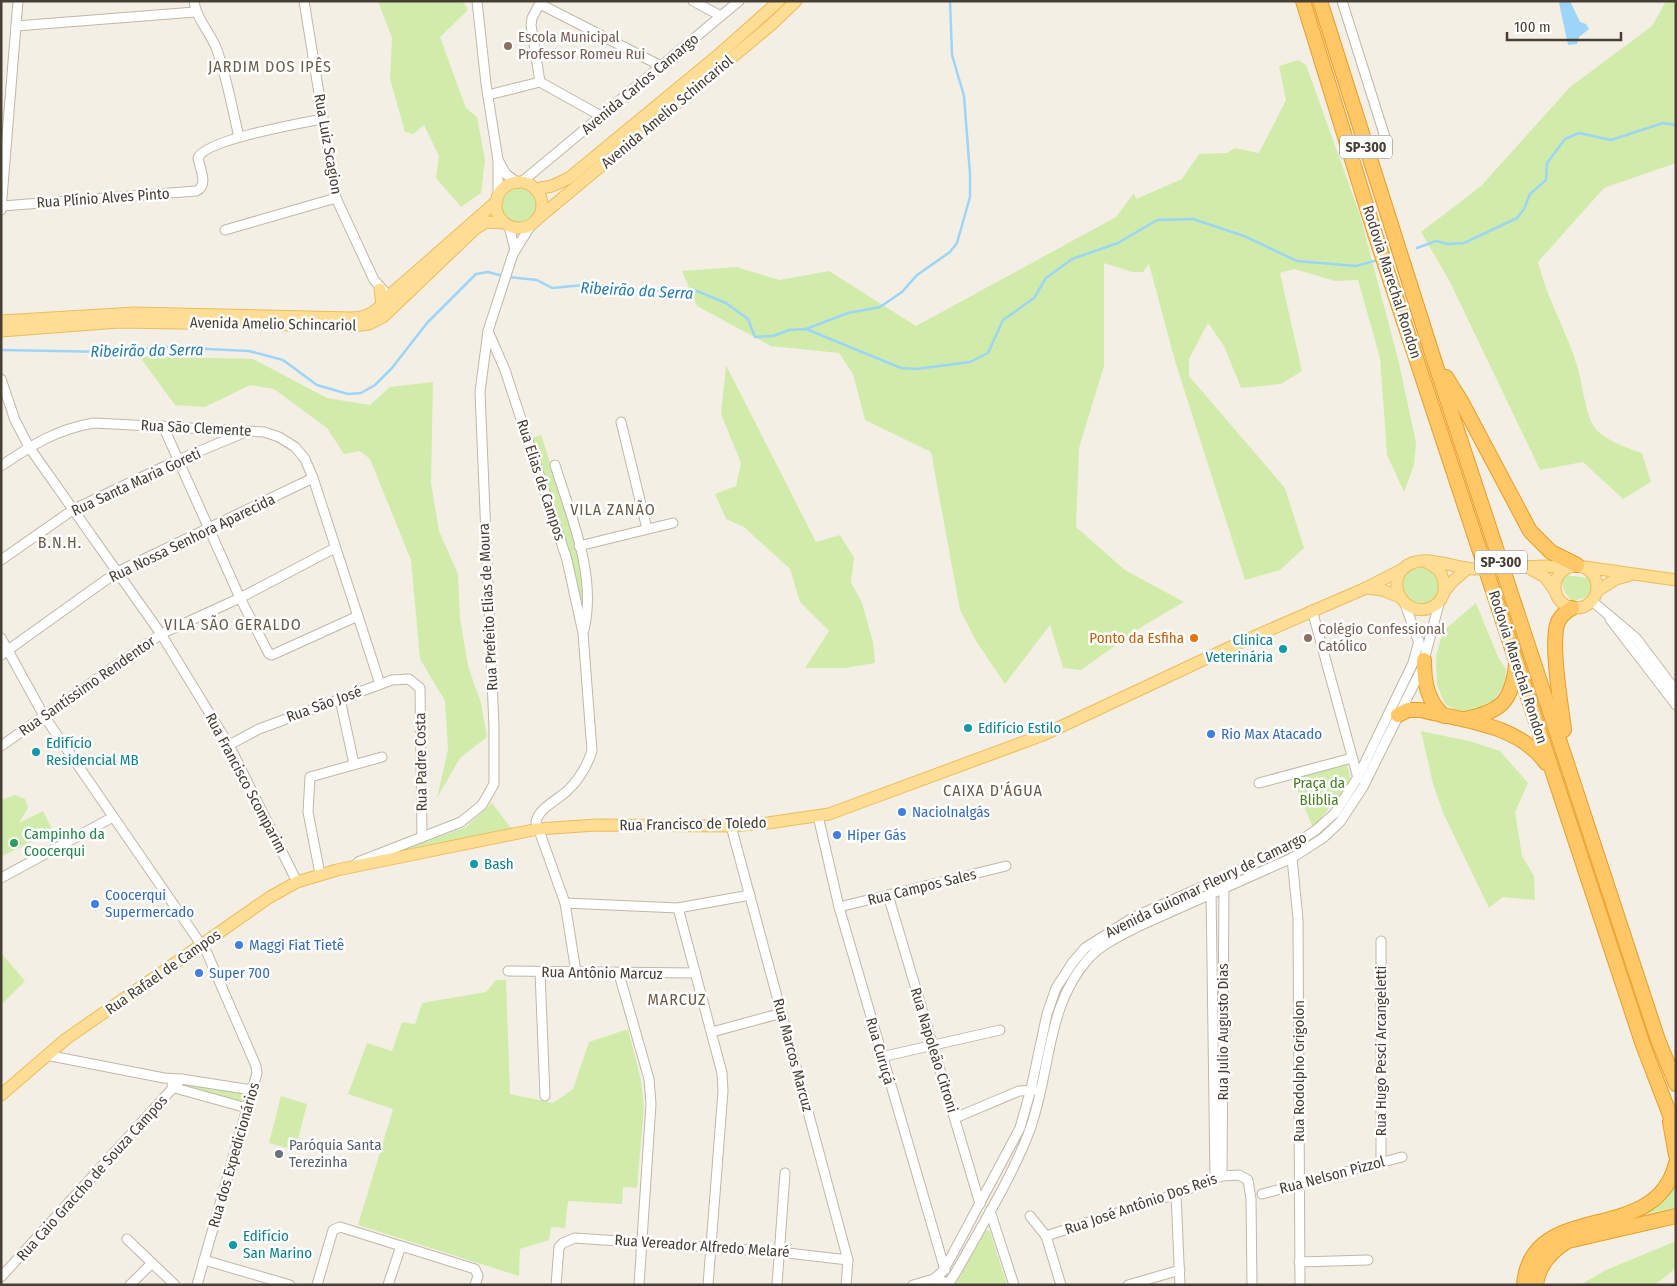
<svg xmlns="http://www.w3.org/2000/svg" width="1677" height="1286" font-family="'Fira Sans Condensed',sans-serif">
<rect width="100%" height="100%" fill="#f4efe5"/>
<g fill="#d1ecaa">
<polygon points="378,1 463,1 468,10 440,37 466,108 477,117 485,160 481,193 461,207 436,178 439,156 424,125 413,134 405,132 390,79 392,38"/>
<path d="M1666,1H1676V163L1604,188L1538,262C1547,300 1568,333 1578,369C1582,383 1586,414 1593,425C1601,439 1627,448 1642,453L1651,482L1623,499L1583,462L1540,470L1449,280L1421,232L1481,186L1570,87L1652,26Z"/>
<polygon points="1298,60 1306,65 1360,215 1398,359 1416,442 1414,465 1404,492 1387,455 1380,358 1358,280 1335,281 1294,269 1280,273 1302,371 1281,384 1241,388 1224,346 1208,323 1189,359 1189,376 1285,488 1304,548 1280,570 1245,580 1175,361 1149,264 1143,272 1132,272 1104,263 1104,366 1079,448 1076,527 1125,570 1184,602 1143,626 1081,670 1063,668 1050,625 1005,684 976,641 960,610 931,452 865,420 853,374 839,353 771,346 697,306 682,271 736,267 780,280 829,271 916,326 1116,217 1134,193 1136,199 1182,179 1199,154 1227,153 1234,148 1259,153 1286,100 1279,66"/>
<circle cx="519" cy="206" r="19"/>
<polygon points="139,356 253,359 327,398 370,405 390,387 433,382 431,483 439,531 458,574 460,618 468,666 481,703 487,737 460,758 437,798 448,749 445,701 420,659 411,560 370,459 360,451 344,454 327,428 274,389 250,385 205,407 175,405"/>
<polygon points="726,365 816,542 840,535 854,558 851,582 862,603 873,642 875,663 845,668 805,668 829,631 800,602 790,569 744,527 726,519 715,494 736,486 741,463 721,414"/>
<polygon points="541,435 576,544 582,577 583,613 572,565 532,438"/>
<circle cx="1421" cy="586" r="19"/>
<path d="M1565,575L1589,578L1592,581L1593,590C1587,598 1581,600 1571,600C1564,592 1559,585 1565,575Z"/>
<polygon points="1476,603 1499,659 1506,669 1505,684 1488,708 1460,713 1445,704 1437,685 1436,656 1443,631"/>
<polygon points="1421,731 1473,742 1500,751 1528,783 1515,812 1522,856 1534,876 1535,900 1503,897 1489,908 1444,815 1433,784"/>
<polygon points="1347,764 1350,777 1348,785 1313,828 1293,779"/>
<polygon points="15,795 25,799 28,808 19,823 43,811 53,831 2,856 1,800"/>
<polygon points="492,803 511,828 392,854 466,827"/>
<polygon points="1,953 25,981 1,1005"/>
<polygon points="496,980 506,980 510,1094 553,1103 573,1089 589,1042 628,1029 641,1080 644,1107 637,1188 623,1187 622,1204 568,1201 565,1228 551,1227 549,1240 520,1249 519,1276 358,1225 393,1109 348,1094 367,1043 392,1051 402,1022 415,1024 422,1003 486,992"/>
<polygon points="188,1082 246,1094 243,1103 185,1088"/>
<polygon points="281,1096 307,1104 295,1150 269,1143"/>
<path d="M1676,1183V1208L1638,1216C1654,1208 1668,1200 1676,1183Z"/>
<polygon points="986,1230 990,1231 1007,1285 955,1285"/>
<polygon points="1676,1241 1676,1268 1655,1285 1580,1285 1606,1270"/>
</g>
<polygon fill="#9cd5f7" points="1564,1 1570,1 1580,22 1586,24 1589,29 1579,37 1577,44 1568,45 1559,3"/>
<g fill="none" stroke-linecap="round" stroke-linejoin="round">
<g stroke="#9cd5f7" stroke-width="2.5">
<polyline points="1417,248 1436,241 1448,244 1464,243 1517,218 1524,209 1530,194 1546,180 1547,163 1565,139 1579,133 1611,140 1663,123 1676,125"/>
<polyline points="508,277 537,280 552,288 595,284 624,291 692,289 726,303 748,319 755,337 773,336 789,330 806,329 901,368 916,369 970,362 988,353 1003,320 1034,298 1046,278 1072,259 1118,243 1157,220 1193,219 1244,236 1297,261 1356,266 1378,260"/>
<polyline points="806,329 848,313 880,307 902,292 917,275 950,252 957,243 970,197 970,174 964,96 952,55 950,1"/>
<polyline points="1,350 110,352 165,347 249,351 283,360 317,385 348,394 361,393 375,385 392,368 427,323 476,274 488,272 503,276"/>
</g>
<defs>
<g id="minor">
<path d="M194,1C196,19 211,33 217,50C227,78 232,108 239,137"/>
<polyline points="304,1 336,198 374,280 384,291"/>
<polyline points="477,1 486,84 498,160 498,197"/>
<polyline points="693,1 721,16"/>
<polyline points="1342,1 1385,137 1381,150 1370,158"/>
<polyline points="540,4 661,66"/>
<polyline points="16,26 195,12"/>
<polyline points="540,82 531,25 532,18 541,1"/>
<polyline points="488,95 540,82 601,116"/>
<polyline points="498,160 506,174 518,183 524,180 739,1"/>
<path d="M2,206L196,191C209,186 200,169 198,158C205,140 301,123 322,119"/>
<polyline points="1,210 18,1"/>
<polyline points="509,226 515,250"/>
<polyline points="225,230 336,198"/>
<path d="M488,331L505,370L567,560L583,633L592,751C587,766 579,780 567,791C557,800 538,809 536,822L565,903L576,972"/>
<polyline points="1,379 15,420 29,447 161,634 229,745 297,882"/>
<polyline points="621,422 647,529"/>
<polyline points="163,426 240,598 269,654 272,655 358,616"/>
<path d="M555,465C571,517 597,575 584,630"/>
<path d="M1,466C32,445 57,429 94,423L264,432L279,437L295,447L305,459L313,478L380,684"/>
<polyline points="579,546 673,523"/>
<polyline points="1,560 74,509 178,460 248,431"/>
<polyline points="1592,601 1636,638 1676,691"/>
<polyline points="1405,604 1420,646"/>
<polyline points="1312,610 1358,778"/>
<polyline points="1610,619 1676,705"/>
<polyline points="1,638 44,716 207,953 256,1066 257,1073 197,1285"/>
<polyline points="1,655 117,572 313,478"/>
<polyline points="1424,660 1440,600"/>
<polyline points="340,699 354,764"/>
<polyline points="229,745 259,729 392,680 409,679 420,688 422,837"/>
<polyline points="1,746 161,634 240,598 335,548"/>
<polyline points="1259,783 1352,758"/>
<polyline points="818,816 839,907 945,1270"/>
<polyline points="731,826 845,1249 848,1260 846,1285"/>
<polyline points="1292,858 1298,919 1300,1285"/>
<polyline points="358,862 461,822 482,805 494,784 494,727 480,392 488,331 513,254 531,225"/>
<polyline points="320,874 308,812 310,777 382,757"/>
<polyline points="1,878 113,817"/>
<polyline points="1211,889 1215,1179"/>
<polyline points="888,895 980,1204"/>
<polyline points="565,903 678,908 750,895"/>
<polyline points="839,907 1006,866"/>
<polyline points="678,908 722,1073 723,1091 708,1285"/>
<polyline points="1381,941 1381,1162"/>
<polyline points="508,971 695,973"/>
<polyline points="540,972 545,1096"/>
<polyline points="619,974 649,1079 651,1104 639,1285"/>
<polyline points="712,1032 782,1013"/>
<polyline points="46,1055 164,1078 181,1079 252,1090"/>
<polyline points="881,1057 1000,1030"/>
<polyline points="172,1085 175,1088 247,1108"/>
<polyline points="955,1118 1019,1091 1036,1090"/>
<polyline points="1222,1176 1224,884"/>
<polyline points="1176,1194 1180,1285"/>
<polyline points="1262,1194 1402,1157"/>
<polyline points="990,1211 1014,1285"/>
<polyline points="1030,1216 1046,1236 1061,1285"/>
<polyline points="1046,1236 1176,1194 1222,1176 1239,1175 1248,1180 1251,1199 1252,1285"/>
<polyline points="127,1239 175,1285"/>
<polyline points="204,1260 290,1285"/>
<polyline points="1299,1262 1368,1260"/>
<polyline points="1,1277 181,1079"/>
<polyline points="934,1279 942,1272 950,1259 1020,1128 1031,1089 1047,1014 1056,988 1073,962 1085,948 1134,917 1289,848 1316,830 1335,813 1358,777 1413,663 1419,641"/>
<polyline points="130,1285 152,1263"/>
<polyline points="317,1285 333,1230 340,1227 475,1269 478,1276 475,1285"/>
<polyline points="388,1285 401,1246"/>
<polyline points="556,1285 559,1247 563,1243 575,1238 779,1252 848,1260"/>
<polyline points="777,1285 785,1173"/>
<path d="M913,1285L934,1279L949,1283L959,1267C982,1225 1012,1177 1029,1132C1051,1075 1045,1006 1089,958C1102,944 1120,936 1137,927L1292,858L1323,838L1340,822L1363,787L1424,664"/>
<polyline points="1128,1285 1180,1270"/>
</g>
<g id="major">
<circle cx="519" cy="205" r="23"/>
<polyline points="535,189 552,186 569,178 717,56 779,1"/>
<polyline points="536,220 771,25 796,1"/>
<polyline points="380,289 382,305"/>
<path d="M1,321L134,313L352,318C371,317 379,309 391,294L497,201"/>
<polyline points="1,331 119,322 352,326 369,324 383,317 475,229 486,222 505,223"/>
<path d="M1425,561L1439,570C1447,583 1447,601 1430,608C1407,617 1386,587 1403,569C1420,551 1452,568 1473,569"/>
<circle cx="1576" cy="587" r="21"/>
<polyline points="1520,567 1546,566 1566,568"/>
<polyline points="1527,567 1545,577 1555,591"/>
<polyline points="1585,567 1676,580"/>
<polyline points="1366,588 1382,590 1400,597"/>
<polyline points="1597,591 1616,579 1628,576"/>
<polyline points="1444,592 1453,581 1467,569"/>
<polyline points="1,1095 66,1039 270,897 297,882 337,870 538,829 596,825 731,826 768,823 829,814 1043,735 1237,644 1366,588 1403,569"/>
</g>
<g id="highway">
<polyline points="1303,1 1375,234 1643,1045 1676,1131"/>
<polyline points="1320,1 1434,360 1658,1040 1676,1084"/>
<polyline points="1446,377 1461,401 1530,531 1551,552 1577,565"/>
<path d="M1424,660C1424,682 1427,701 1444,716"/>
<path d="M1398,715L1408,710H1421C1464,721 1518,724 1546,763"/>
<path d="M1465,719C1501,712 1512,701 1516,665"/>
<path d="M1564,730C1561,705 1551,648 1557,625C1559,617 1565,612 1572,608"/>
<polyline points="1670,1122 1676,1155"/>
<path d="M1524,1285C1531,1197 1656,1248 1676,1163"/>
<path d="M1536,1285C1538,1266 1552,1250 1568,1241L1676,1216"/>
</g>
</defs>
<use href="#minor" stroke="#c1b7a7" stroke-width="11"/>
<use href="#major" stroke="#eebc59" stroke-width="13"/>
<use href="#highway" stroke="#eb9d28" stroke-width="16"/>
<use href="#minor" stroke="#fff" stroke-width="9"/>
<use href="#major" stroke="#ffdd94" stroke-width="11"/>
<use href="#highway" stroke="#ffc766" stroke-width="14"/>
<defs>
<polyline id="major-bridge" points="1473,569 1520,567"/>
</defs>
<use href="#major-bridge" stroke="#eebc59" stroke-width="13" stroke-linecap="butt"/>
<use href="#major-bridge" stroke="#ffdd94" stroke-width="11"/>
</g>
<g fill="#8d6e63" stroke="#fff" stroke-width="2">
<circle cx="508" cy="46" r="5"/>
<circle cx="1308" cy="638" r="5"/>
</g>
<circle fill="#e8710a" stroke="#fff" stroke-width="2" cx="1194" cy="638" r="5"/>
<g fill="#0f9aa8" stroke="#fff" stroke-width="2">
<circle cx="1283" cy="649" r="5"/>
<circle cx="968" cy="728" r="5"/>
<circle cx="36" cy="752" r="5"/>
<circle cx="474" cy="864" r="5"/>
<circle cx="233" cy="1245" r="5"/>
</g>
<g fill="#3f7fe0" stroke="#fff" stroke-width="2">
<circle cx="1211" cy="734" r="5"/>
<circle cx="902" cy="812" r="5"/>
<circle cx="837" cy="835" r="5"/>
<circle cx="95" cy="904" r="5"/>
<circle cx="239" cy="945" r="5"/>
<circle cx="199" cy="973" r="5"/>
</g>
<circle fill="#2e9e5b" stroke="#fff" stroke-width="2" cx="14" cy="843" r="5"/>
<circle fill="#6b7280" stroke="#fff" stroke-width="2" cx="279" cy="1154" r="5"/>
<g text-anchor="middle" stroke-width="5" stroke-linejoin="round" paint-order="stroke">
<g fill="#fff" stroke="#7e7971" stroke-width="1">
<rect x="1340" y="135.5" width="52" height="23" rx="4"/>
<rect x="1475" y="550.5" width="52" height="23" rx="4"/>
</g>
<g font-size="14" font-weight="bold" fill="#473f34">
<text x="1366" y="152">SP-300</text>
<text x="1501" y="567">SP-300</text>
</g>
<g font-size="15" fill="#785e54" stroke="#fff" text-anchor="start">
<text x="518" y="42">Escola Municipal<tspan x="518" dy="17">Professor Romeu Rui</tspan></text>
<text x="1318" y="634">Colégio Confessional<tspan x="1318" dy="17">Católico</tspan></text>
</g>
<g font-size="15" fill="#473f34" stroke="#fff">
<text transform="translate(640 84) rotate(-40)" y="5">Avenida Carlos Camargo</text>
<text transform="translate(667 112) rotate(-40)" y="5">Avenida Amelio Schincariol</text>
<text transform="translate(328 144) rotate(80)" y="5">Rua Luiz Scagion</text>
<text transform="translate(103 198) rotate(-4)" y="5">Rua Plínio Alves Pinto</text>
<text transform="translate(1392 282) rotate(72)" y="5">Rodovia Marechal Rondon</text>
<text transform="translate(273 324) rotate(1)" y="5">Avenida Amelio Schincariol</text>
<text transform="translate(196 428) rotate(3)" y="5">Rua São Clemente</text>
<text transform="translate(541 480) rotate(72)" y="5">Rua Elias de Campos</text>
<text transform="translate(136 482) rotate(-25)" y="5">Rua Santa Maria Goreti</text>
<text transform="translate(192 538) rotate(-26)" y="5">Rua Nossa Senhora Aparecida</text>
<text transform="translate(488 607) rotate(-93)" y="5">Rua Prefeito Elias de Moura</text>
<text transform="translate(1518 667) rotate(72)" y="5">Rodovia Marechal Rondon</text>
<text transform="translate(87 686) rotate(-35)" y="5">Rua Santíssimo Rendentor</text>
<text transform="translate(324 704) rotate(-20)" y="5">Rua São José</text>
<text transform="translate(421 762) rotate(-91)" y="5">Rua Padre Costa</text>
<text transform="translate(246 783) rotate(62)" y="5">Rua Francisco Scomparim</text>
<text transform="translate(693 824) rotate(-1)" y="5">Rua Francisco de Toledo</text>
<text transform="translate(1206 885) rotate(-26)" y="5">Avenida Guiomar Fleury de Camargo</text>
<text transform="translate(922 887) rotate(-14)" y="5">Rua Campos Sales</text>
<text transform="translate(163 972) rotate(-35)" y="5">Rua Rafael de Campos</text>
<text transform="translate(602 973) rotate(1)" y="5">Rua Antônio Marcuz</text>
<text transform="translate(1223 1032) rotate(-90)" y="5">Rua Julio Augusto Dias</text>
<text transform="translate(934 1050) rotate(73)" y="5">Rua Napoleão Citroni</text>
<text transform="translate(880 1051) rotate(74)" y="5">Rua Curuçá</text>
<text transform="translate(1381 1051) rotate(-90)" y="5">Rua Hugo Pesci Arcangeletti</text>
<text transform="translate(793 1055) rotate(75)" y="5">Rua Marcos Marcuz</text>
<text transform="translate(1299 1071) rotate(-90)" y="5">Rua Rodolpho Grigolon</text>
<text transform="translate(234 1155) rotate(-74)" y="5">Rua dos Expedicionários</text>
<text transform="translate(1332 1175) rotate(-15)" y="5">Rua Nelson Pizzol</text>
<text transform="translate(92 1178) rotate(-48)" y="5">Rua Caio Graccho de Souza Campos</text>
<text transform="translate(1141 1204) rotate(-19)" y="5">Rua José Antônio Dos Reis</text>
<text transform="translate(702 1246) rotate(4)" y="5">Rua Vereador Alfredo Melaré</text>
</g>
<g font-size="15" fill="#c56008" stroke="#fff" text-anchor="end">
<text x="1184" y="643">Ponto da Esfiha</text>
</g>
<g font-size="15" fill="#0d838f" stroke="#fff" text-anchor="start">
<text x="1273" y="645" text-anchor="end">Clinica<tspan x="1273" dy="17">Veterinária</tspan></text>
<text x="978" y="733">Edifício Estilo</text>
<text x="46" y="748">Edifício<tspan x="46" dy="17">Residencial MB</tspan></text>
<text x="484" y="869">Bash</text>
<text x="243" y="1241">Edifício<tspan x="243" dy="17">San Marino</tspan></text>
</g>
<g font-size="15" fill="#366cbe" stroke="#fff" text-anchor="start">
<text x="1221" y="739">Rio Max Atacado</text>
<text x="912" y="817">Naciolnalgás</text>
<text x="847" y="840">Hiper Gás</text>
<text x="105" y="900">Coocerqui<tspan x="105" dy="17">Supermercado</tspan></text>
<text x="249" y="950">Maggi Fiat Tietê</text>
<text x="209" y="978">Super 700</text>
</g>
<g font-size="15" fill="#487f22" stroke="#fff">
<text x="1319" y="788">Praça da<tspan x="1319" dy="17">Bliblia</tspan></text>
</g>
<g font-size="15" fill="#27864d" stroke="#fff" text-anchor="start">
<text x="24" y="839">Campinho da<tspan x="24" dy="17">Coocerqui</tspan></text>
</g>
<g font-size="15" fill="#5b616d" stroke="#fff" text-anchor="start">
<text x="289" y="1150">Paróquia Santa<tspan x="289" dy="17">Terezinha</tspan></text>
</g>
<g font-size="16" letter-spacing="1" fill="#6b5d4a" stroke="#fff">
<text x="270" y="72">JARDIM DOS IPÊS</text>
<text x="613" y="515">VILA ZANÃO</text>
<text x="60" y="548">B.N.H.</text>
<text x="233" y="630">VILA SÃO GERALDO</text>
<text x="993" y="796">CAIXA D'ÁGUA</text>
<text x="677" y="1005">MARCUZ</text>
</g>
<g font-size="16" font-style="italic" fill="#237bb4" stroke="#fff">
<text transform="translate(637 290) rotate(3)" y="6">Ribeirão da Serra</text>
<text transform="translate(147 350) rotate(-1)" y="6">Ribeirão da Serra</text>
</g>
</g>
<rect width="1677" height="1286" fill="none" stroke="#473f34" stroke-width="5"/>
<path d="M1507 32v8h114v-8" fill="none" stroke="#473f34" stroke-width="2.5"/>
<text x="1514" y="32" font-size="15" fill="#473f34" stroke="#ffffff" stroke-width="4" paint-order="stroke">100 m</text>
</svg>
